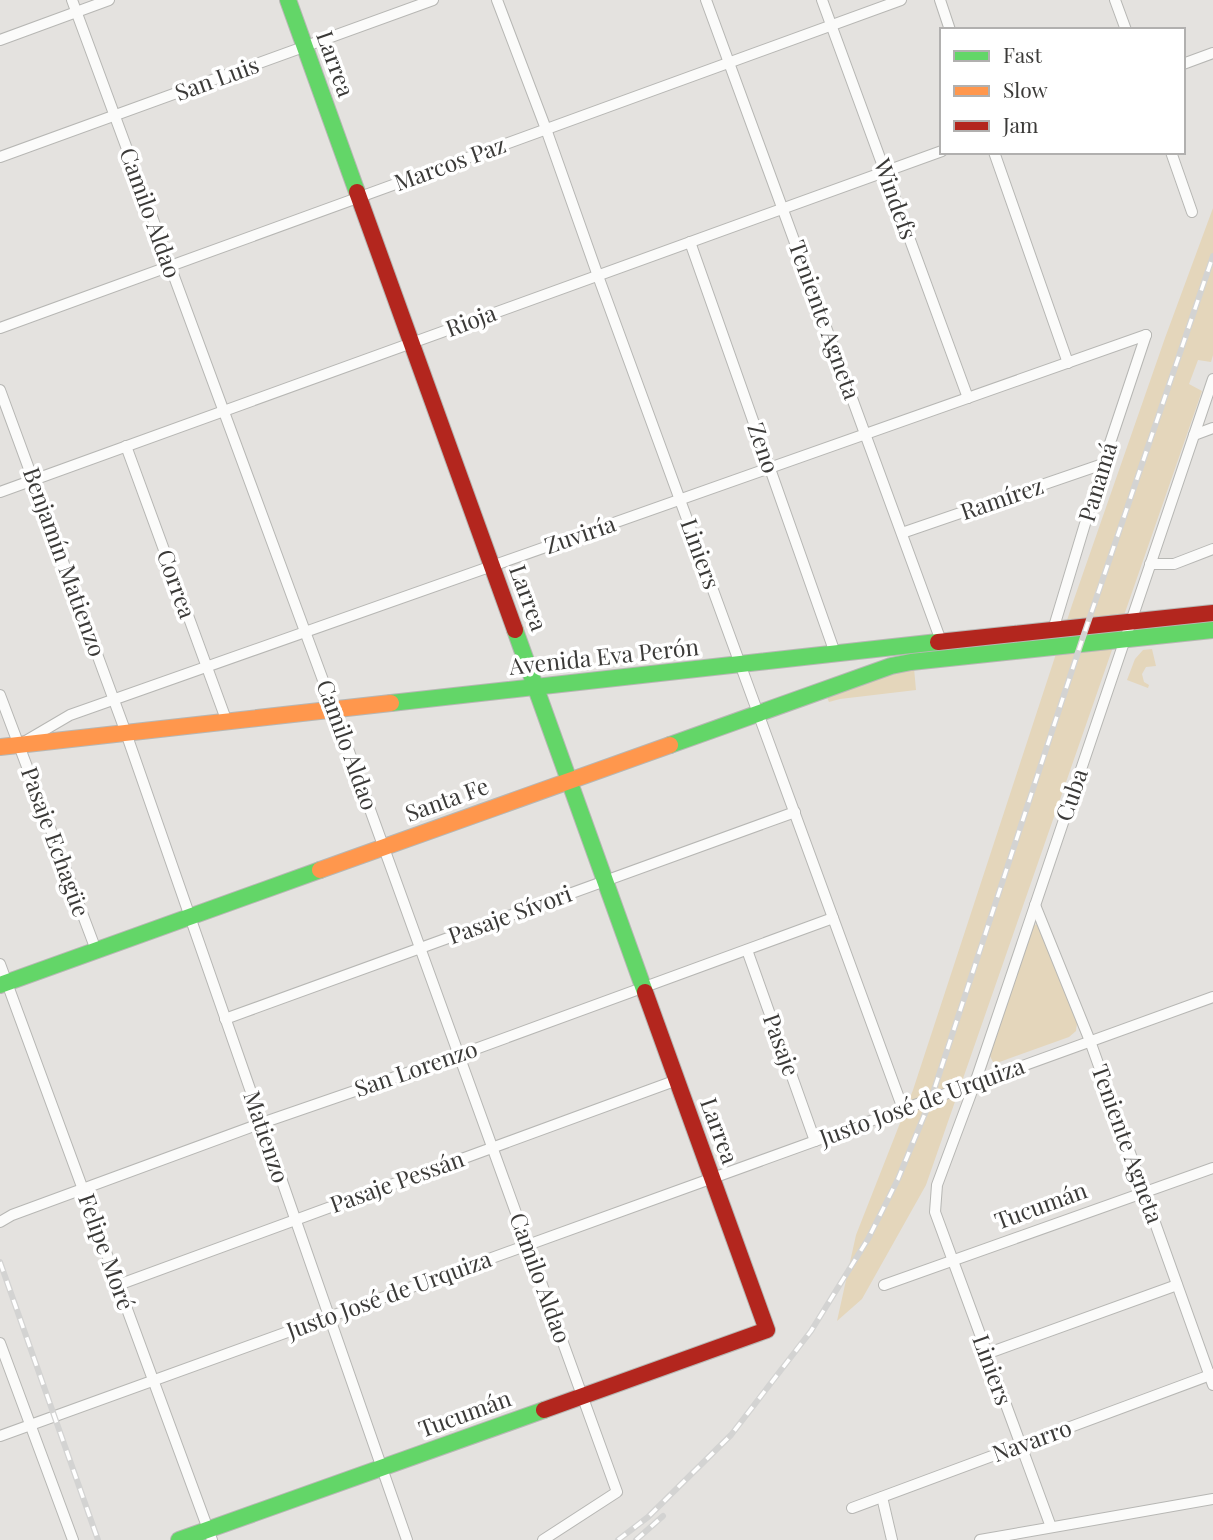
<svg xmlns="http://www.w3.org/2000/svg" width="1213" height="1540" font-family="'Playfair Display',serif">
<rect width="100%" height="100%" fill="#e4e2df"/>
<g fill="#e4d6bb">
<polygon points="1213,208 1213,355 1211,362 1198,360 1189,384 1202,391 926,1185 862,1299 837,1321 856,1235 913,1090 1072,605 1165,338"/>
<polygon points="1152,649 1156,666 1146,667 1142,674 1144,682 1149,685 1148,688 1127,680 1135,659 1143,650"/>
<polygon points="914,668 916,690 840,699 829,702 826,695 897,670"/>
<polygon points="1040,924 1044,929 1077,1023 1076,1031 1069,1037 994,1064 988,1052 1033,925"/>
</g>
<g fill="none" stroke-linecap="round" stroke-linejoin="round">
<defs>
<g id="street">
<polyline points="72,0 334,710 617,1492 543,1540"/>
<polyline points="497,0 546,129 598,276 903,1109"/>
<polyline points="706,0 941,641"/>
<polyline points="822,0 968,398"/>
<polyline points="940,0 950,30"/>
<polyline points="1115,0 1126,30"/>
<polyline points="0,40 109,0"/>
<polyline points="1183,64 1213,53"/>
<polyline points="994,152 1068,363"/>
<polyline points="1171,152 1192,212"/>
<polyline points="0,157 433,0"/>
<polyline points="690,242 835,653"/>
<polyline points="0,328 901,0"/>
<polyline points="0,390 126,733 407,1540"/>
<polyline points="1194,435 1213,428"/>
<polyline points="126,446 227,722"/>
<polyline points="0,492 942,151"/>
<polyline points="902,533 1103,464"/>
<polyline points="1150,564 1174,564 1213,549"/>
<polyline points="1053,630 1103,464 1146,335"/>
<polyline points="0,695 96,950"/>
<polyline points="24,742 70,715 1146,335"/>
<polyline points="1035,905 1090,1041 1213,1385"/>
<polyline points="747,950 815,1141"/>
<polyline points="0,964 212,1540"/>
<polyline points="225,1019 795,812"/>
<polyline points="0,1222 12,1215 262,1123 459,1055 833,918"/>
<polyline points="118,1285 677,1080"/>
<polyline points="884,1285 1213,1168"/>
<polyline points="0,1343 73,1540"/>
<polyline points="986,1354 1177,1285"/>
<polyline points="0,1436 1213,997"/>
<polyline points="882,1497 892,1540"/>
<polyline points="852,1508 1213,1374"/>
<polyline points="1051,1527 935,1212 937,1185 975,1083 1213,379"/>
<polyline points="980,1540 1213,1499"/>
</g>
<g id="fast">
<polyline points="288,0 357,192"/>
<polyline points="515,630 645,992"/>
<polyline points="391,703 938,642"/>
<polyline points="670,745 891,666 911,662 1213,630"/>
<polyline points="0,985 320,870"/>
<polyline points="179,1540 544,1410"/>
</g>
<g id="slow">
<polyline points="0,747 391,703"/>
<polyline points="320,870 670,745"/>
</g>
<g id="jam">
<polyline points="357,192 515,630"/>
<polyline points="938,642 1213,613"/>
<polyline points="544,1410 767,1330 645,992"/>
</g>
</defs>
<use href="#street" stroke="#b7b7b4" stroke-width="12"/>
<use href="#fast" stroke="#b7b7b4" stroke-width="18"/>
<use href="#slow" stroke="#b7b7b4" stroke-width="18"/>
<use href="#jam" stroke="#b7b7b4" stroke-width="18"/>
<use href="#street" stroke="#fbfbfa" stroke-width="10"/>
<use href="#fast" stroke="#63d668" stroke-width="16"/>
<use href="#slow" stroke="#ff974d" stroke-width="16"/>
<use href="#jam" stroke="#b3261e" stroke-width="16"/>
<defs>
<g id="rail">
<polyline points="0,1262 98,1540"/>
<polyline points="618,1540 648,1517 731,1435 811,1331 868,1239 898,1179 931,1099 1081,643 1213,256"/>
<polyline points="636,1540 663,1516"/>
</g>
</defs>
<use href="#rail" stroke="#d3d3d2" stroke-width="6"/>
<use href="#rail" stroke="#fff" stroke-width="3.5" stroke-dasharray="10" stroke-linecap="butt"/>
</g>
<g text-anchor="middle" stroke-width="7" stroke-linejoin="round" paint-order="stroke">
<g font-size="23" fill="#3b3a38" stroke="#fff">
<text transform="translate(335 64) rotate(70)" y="8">Larrea</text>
<text transform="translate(217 79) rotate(-20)" y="8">San Luis</text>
<text transform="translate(450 164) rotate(-20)" y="8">Marcos Paz</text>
<text transform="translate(895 199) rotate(70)" y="8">Windefs</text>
<text transform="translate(150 213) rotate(70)" y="8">Camilo Aldao</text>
<text transform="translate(824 320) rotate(70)" y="8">Teniente Agneta</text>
<text transform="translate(471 321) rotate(-20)" y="8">Rioja</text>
<text transform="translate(763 448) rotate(71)" y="8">Zeno</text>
<text transform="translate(1098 482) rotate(-73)" y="8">Panamá</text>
<text transform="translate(1002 499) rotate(-19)" y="8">Ramírez</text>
<text transform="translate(580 535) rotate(-19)" y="8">Zuviría</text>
<text transform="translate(700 554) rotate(70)" y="8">Liniers</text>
<text transform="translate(64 562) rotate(70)" y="8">Benjamín Matienzo</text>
<text transform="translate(176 584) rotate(70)" y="8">Correa</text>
<text transform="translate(528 598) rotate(70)" y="8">Larrea</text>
<text transform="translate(604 657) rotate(-6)" y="8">Avenida Eva Perón</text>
<text transform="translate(347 745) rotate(70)" y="8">Camilo Aldao</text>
<text transform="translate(1072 795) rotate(-71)" y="8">Cuba</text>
<text transform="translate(447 800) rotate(-20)" y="8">Santa Fe</text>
<text transform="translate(55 842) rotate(70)" y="8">Pasaje Echagüe</text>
<text transform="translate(510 915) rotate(-20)" y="8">Pasaje Sívori</text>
<text transform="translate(781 1045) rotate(70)" y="8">Pasaje</text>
<text transform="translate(416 1069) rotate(-19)" y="8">San Lorenzo</text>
<text transform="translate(922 1102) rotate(-20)" y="8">Justo José de Urquiza</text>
<text transform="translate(719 1131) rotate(70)" y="8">Larrea</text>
<text transform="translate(266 1137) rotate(71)" y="8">Matienzo</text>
<text transform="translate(1127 1144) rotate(70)" y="8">Teniente Agneta</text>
<text transform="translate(397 1182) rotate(-20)" y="8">Pasaje Pessán</text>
<text transform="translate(1041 1206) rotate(-20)" y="8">Tucumán</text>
<text transform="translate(106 1252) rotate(70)" y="8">Felipe Moré</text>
<text transform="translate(540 1278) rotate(70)" y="8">Camilo Aldao</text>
<text transform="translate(389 1295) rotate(-20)" y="8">Justo José de Urquiza</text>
<text transform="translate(992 1370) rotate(70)" y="8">Liniers</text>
<text transform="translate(465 1414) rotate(-20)" y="8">Tucumán</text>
<text transform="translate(1032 1441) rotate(-20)" y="8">Navarro</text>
</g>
</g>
<rect x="940" y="28" width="245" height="126" fill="#ffffff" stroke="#b1b0af" stroke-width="2"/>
<rect x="954" y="51" width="35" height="10" fill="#63d668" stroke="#b1b0af" stroke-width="2"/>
<text x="1003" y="63" font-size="21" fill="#3b3a38">Fast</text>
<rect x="954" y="86" width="35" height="10" fill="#ff974d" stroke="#b1b0af" stroke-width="2"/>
<text x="1003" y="98" font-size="21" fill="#3b3a38">Slow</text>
<rect x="954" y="121" width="35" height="10" fill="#b3261e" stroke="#b1b0af" stroke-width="2"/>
<text x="1003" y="133" font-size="21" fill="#3b3a38">Jam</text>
</svg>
